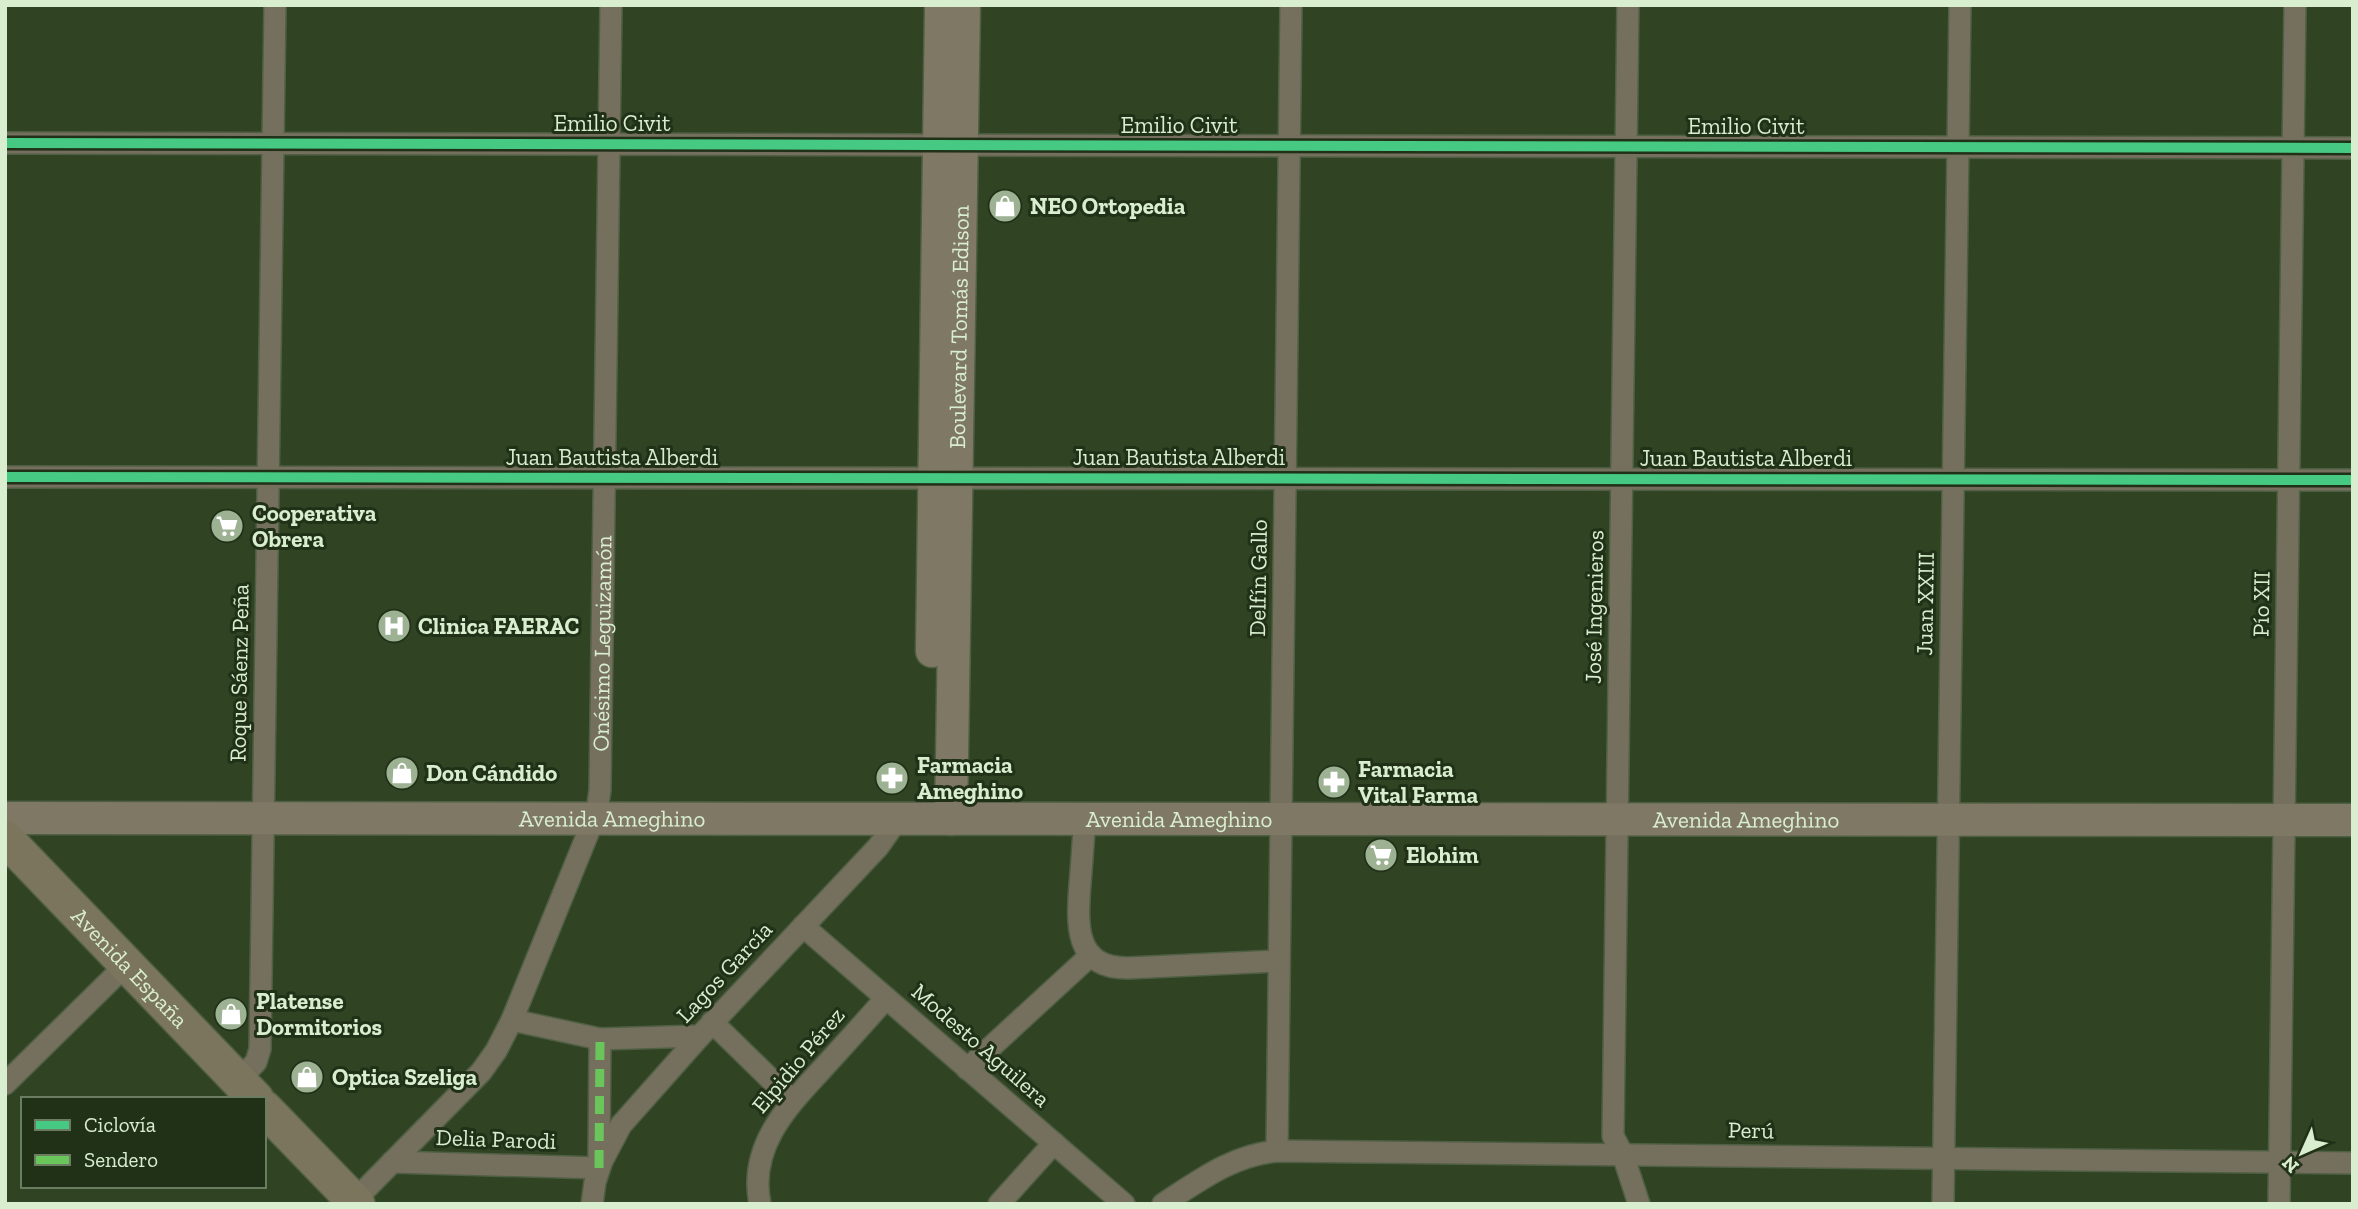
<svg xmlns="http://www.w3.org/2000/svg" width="2358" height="1209" font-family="'Zilla Slab',serif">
<rect width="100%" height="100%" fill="#304322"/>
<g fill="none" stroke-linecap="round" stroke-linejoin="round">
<defs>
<g id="street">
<polyline points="1628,5 1613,1136 1623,1155 1639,1204"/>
<polyline points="5,143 2353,148"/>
<polyline points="5,477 2353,480"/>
<path d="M1085,819C1083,841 1082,862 1080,884C1077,925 1074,968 1128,968L1279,961"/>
<polyline points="803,926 1124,1204"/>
<polyline points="512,1020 600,1039 700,1036"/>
<polyline points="712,1022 793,1101"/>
<polyline points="967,1069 1091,955"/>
<polyline points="238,1081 256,1062 260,1049 275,5"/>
<polyline points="5,1084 127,964"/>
<polyline points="1277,1151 1291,5"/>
<polyline points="599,1159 600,1039"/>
<polyline points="392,1162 599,1168"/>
<path id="s1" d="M354,1201L481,1072L496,1051L512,1020L597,811L600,790L611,5"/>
<polyline points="592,1204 595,1182 602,1161 621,1125 700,1036 878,847 898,819"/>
<path d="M760,1204C748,1146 788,1106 824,1067C845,1044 866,1021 886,998"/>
<polyline points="999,1204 1054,1143"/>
<path d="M1163,1204C1200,1180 1233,1155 1277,1151L2353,1163"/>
<polyline points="1943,1204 1960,5"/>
<polyline points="2279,1204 2295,5"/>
</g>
<g id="secondary">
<polyline points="932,651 941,5"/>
<path id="s2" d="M5,818L2353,820"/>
<path id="s3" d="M951,819L964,5"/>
</g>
<g id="primary">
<path id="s4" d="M5,838L256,1099"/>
<polyline points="264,1108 357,1204"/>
</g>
</defs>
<use href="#street" stroke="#4f5f43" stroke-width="24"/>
<use href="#secondary" stroke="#4f5f43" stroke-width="35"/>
<use href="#primary" stroke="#4f5f43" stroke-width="38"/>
<use href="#street" stroke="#756f5e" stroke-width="21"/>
<use href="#secondary" stroke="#7f7864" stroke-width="32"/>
<use href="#primary" stroke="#7b755e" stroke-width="35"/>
<polyline stroke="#6ac65a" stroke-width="9" stroke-dasharray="18 9" stroke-linecap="butt" points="599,1168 600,1039"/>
<defs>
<g id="cycleway">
<polyline points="5,143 2353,148"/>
<polyline points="5,477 2353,480"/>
</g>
</defs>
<use href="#cycleway" stroke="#213118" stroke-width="15"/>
<use href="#cycleway" stroke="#46c982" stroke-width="10"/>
</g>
<defs>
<symbol id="shop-disc" viewBox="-11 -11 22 22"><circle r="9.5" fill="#9db292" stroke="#213118"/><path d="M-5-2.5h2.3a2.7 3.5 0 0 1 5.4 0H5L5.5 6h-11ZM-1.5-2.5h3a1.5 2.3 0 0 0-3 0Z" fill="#fff"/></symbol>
<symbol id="supermarket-disc" viewBox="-11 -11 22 22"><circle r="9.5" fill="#9db292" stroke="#213118"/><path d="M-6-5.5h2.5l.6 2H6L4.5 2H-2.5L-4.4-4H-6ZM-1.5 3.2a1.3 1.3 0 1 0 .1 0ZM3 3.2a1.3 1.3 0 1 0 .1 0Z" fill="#fff"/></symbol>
<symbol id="hospital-disc" viewBox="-11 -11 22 22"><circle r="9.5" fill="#9db292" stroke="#213118"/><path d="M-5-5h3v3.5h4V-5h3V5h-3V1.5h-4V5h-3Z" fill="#fff"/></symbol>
<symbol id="pharmacy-disc" viewBox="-11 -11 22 22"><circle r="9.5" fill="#9db292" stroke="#213118"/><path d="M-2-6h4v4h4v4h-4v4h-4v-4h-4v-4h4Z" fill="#fff"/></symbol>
</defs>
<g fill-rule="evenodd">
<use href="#shop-disc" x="986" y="187" width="38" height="38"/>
<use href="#supermarket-disc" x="208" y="507" width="38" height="38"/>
<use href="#hospital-disc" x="375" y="607" width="38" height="38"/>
<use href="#shop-disc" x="383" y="754" width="38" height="38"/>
<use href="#pharmacy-disc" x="873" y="759" width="38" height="38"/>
<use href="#pharmacy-disc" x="1315" y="763" width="38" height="38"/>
<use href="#supermarket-disc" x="1362" y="836" width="38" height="38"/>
<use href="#shop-disc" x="212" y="995" width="38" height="38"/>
<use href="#shop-disc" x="288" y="1058" width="38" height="38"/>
</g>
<g text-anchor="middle" stroke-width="6" stroke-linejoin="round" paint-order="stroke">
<g font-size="23" fill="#d8eece" stroke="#213118">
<text x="612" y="131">Emilio Civit</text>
<text x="1179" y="133">Emilio Civit</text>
<text x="1746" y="134">Emilio Civit</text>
<text dy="8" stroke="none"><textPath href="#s3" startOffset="492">Boulevard Tomás Edison</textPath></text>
<text x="612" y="465">Juan Bautista Alberdi</text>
<text x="1179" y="465">Juan Bautista Alberdi</text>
<text x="1746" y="466">Juan Bautista Alberdi</text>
<text transform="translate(1258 578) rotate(-89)" y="8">Delfín Gallo</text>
<text transform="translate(1925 604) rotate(-89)" y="8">Juan XXIII</text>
<text transform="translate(2261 604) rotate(-89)" y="8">Pío XII</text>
<text transform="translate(1594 607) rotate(-89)" y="8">José Ingenieros</text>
<text dy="8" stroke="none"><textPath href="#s1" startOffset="635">Onésimo Leguizamón</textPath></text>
<text transform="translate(239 673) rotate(-89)" y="8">Roque Sáenz Peña</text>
<text dy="8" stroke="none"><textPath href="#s2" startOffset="607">Avenida Ameghino</textPath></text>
<text dy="8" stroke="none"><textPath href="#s2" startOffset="1174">Avenida Ameghino</textPath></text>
<text dy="8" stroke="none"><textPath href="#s2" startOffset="1741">Avenida Ameghino</textPath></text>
<text dy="8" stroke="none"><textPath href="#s4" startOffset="180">Avenida España</textPath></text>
<text transform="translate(724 972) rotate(-47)" y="8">Lagos García</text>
<text transform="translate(981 1045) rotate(41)" y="8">Modesto Aguilera</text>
<text transform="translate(798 1060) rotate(-50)" y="8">Elpidio Pérez</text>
<text transform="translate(1751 1130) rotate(1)" y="8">Perú</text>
<text transform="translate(496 1139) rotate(2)" y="8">Delia Parodi</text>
</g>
<g font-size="23" font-weight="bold" fill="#d8eece" stroke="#213118" text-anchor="start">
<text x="1030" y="214">NEO Ortopedia</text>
<text x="252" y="521">Cooperativa<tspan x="252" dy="26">Obrera</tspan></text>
<text x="418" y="634">Clinica FAERAC</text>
<text x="917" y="773">Farmacia<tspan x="917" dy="26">Ameghino</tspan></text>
<text x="1358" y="777">Farmacia<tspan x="1358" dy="26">Vital Farma</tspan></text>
<text x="426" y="781">Don Cándido</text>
<text x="1406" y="863">Elohim</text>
<text x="256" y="1009">Platense<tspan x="256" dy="26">Dormitorios</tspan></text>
<text x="332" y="1085">Optica Szeliga</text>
</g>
</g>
<rect width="2358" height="1209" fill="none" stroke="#d8eece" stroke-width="14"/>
<rect x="21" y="1097" width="245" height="91" fill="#213118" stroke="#6a7d61" stroke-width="2"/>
<rect x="35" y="1120" width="35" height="10" fill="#46c982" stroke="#6a7d61" stroke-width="2"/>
<text x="84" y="1132" font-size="21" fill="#d8eece">Ciclovía</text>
<rect x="35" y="1155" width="35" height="10" fill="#6ac65a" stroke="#6a7d61" stroke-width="2"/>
<text x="84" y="1167" font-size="21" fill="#d8eece">Sendero</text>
<g transform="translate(2302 1153) rotate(225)" stroke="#213118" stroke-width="5" paint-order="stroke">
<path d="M0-5L12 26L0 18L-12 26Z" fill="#d8eece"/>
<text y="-10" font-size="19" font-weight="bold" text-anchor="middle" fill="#d8eece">N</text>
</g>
</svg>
